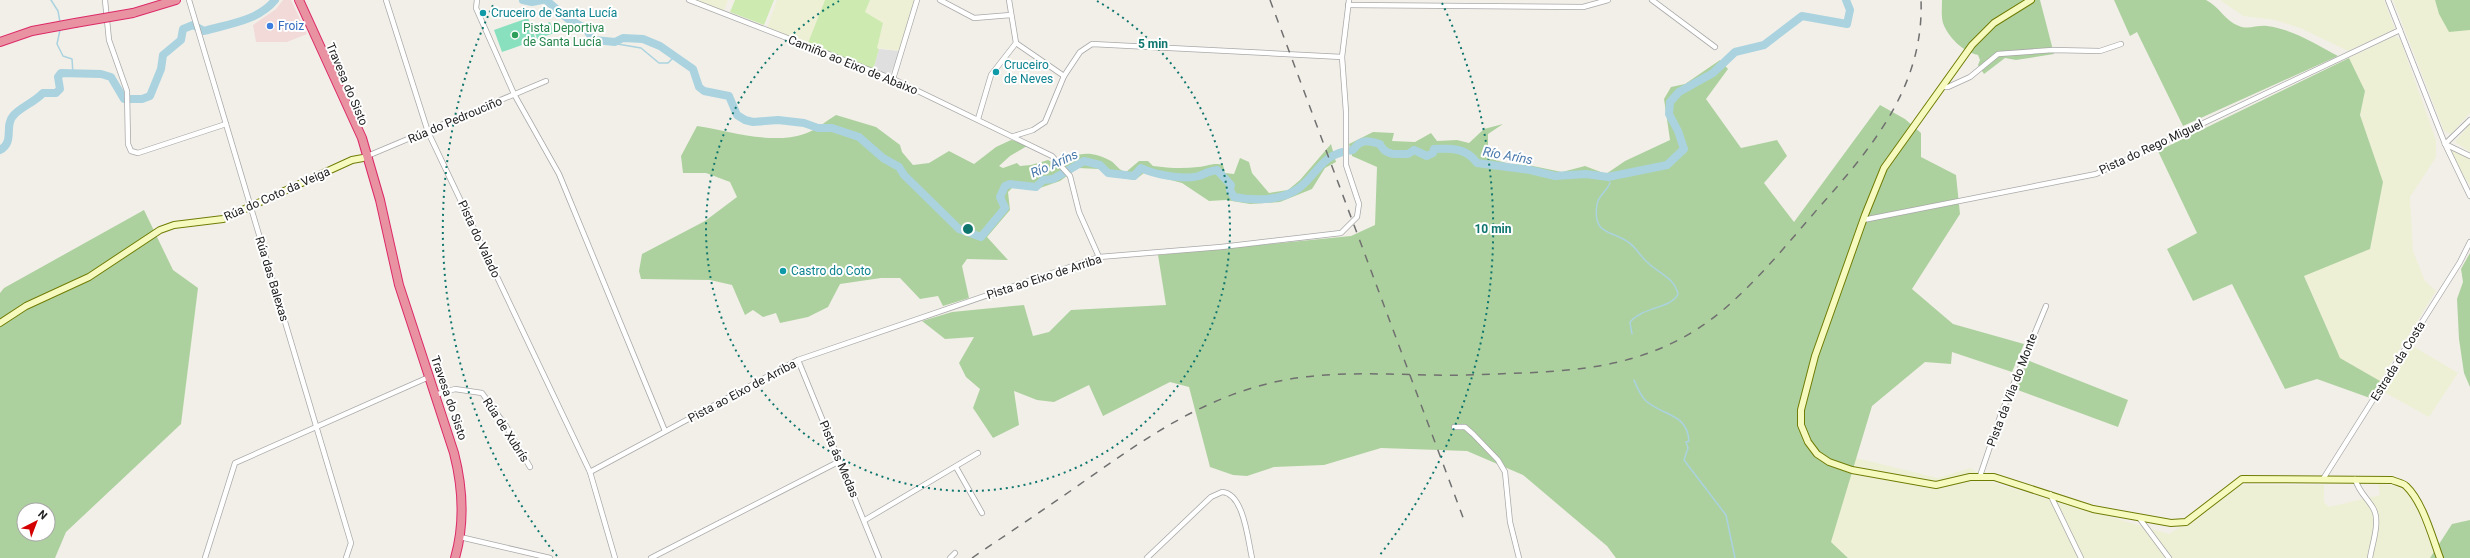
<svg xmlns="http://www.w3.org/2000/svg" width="2470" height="558" font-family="Roboto,sans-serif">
<rect width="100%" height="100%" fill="#f2efe9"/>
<polygon fill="#e0dfdf" points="879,49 900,51 890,75 873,70"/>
<polygon fill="#f2dad9" points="283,0 291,0 307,34 287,42 256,42 253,25 276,9"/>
<g fill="#eef0d5">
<polygon points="691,0 728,0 723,12"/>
<polygon points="777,0 825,0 808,43 767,28"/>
<polygon points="870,0 915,0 900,51 877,48 879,37 883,26 865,12"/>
<polygon points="2220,0 2384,0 2395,29 2348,51 2300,28 2275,20 2243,16"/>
<polygon points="2393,0 2435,0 2439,14 2470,30 2470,113 2451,134 2444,131"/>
<polygon points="2395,36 2400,39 2436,140 2436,157 2410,197 2413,251 2425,281 2436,291 2380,381 2340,358 2304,275 2370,249 2383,182 2360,115 2365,91 2349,58"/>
<polygon points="2470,124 2470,152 2455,142"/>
<polygon points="2451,148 2470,159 2470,186 2457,165 2450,149"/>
<polygon points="2411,345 2458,373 2429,417 2382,391"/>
<polygon points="1856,458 1938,478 1970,468 1997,484 2169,534 2241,485 2324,485 2324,502 2329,507 2380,495 2378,484 2397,486 2408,493 2417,509 2434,552 2430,558 1848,558 1831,542"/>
</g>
<g fill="#cdebb0">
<polygon points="735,0 774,0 764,25 730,12"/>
<polygon points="825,0 870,0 865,12 883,23 877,48 879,49 873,70 808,43"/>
</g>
<g fill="#add19e" fill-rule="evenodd">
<path d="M1942,0H2040L2054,54L2016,60L2005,58L1984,74L1978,65L1980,60L1978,55C1963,52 1948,37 1943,23C1941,16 1942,7 1942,0Z"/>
<path d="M2114,0H2206C2219,6 2225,21 2239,26C2248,30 2257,25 2267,26C2292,29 2316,44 2338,56L2183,126L2137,32L2130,36Z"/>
<polygon points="2435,0 2470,0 2470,30 2449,32 2439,14"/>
<polygon points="2349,58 2365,91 2360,115 2383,182 2370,249 2304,276 2340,358 2380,381 2370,398 2317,379 2285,389 2232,284 2193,301 2167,249 2197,233 2158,151"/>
<polygon points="1720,60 1728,69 1706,99 1741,148 1777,140 1787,156 1764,183 1794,222 1880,105 1905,119 1921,133 1921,157 1956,175 1960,214 1912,289 1953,324 2024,344 2012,372 1952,352 1951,364 1925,362 1872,406 1831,542 1848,558 1616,558 1607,546 1523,475 1467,451 1381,448 1324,465 1274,467 1247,476 1233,475 1210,467 1189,387 1170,382 1103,416 1089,385 1054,402 1037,400 1014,391 1019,425 993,438 973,408 980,389 966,377 959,363 974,337 945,339 922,321 952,312 1024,305 1033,336 1049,332 1071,310 1166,305 1158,255 1351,236 1375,225 1377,167 1352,156 1349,144 1373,132 1394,133 1392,141 1415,142 1431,133 1437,141 1457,140 1469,143 1484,129 1503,124 1488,134 1488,158 1510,164 1528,165 1562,172 1585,166 1606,174 1625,161 1670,140 1664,99 1671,87 1685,84"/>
<path d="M836,115L876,127L900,145L902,152L913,165L929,163L949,151L974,164L996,147L1011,140L1024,143L1027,146L1010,156L999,166L1003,168L1017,163L1020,166L1031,165L1048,160L1056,164C1077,153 1089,149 1111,161C1117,165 1118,170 1126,172L1139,161H1148L1153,166C1168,168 1183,169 1198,167C1209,166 1213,162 1223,165L1225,173L1234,174L1240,158L1249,162L1252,173L1269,193L1288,190L1300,180L1331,144L1336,162L1325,168L1312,189L1280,202L1250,204L1226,200L1209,201L1182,183L1144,173L1135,180L1109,176L1099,169L1078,168L1060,181L1037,189L1014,186L1008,192L1010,210L987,237L1008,260L967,259L962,266L969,298L943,306L938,296L920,299L900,278H881L840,284L828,307L808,317L780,323L776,313L763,317L753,310L745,315L732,285L710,280L641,279L639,271L642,254L705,221L737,197L730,182L706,173H683L681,156L697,126C730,131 771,145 804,134C815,131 826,121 836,115Z"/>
<path d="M144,210L173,270L198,288L181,424L66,532L55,558H0V293L4,288ZM24,510H48V534H24Z"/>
<polygon points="2470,253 2470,387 2464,373 2459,339 2457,299 2463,282 2461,269"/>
<polygon points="2027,360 2128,400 2118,427 2015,389"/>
<polygon points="2470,520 2470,558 2430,558 2452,524"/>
</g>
<g fill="#88e0be">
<polygon points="528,18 536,40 502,52 494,30"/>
<polygon points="550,22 554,33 537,39 534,29"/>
</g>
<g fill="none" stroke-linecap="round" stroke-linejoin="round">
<g stroke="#aad3df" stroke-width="1.5">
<polyline points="51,0 58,11 60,22"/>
<polyline points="60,30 57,44 63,56 72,59 73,74"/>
<polyline points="594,40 641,48 659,63 668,63 675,56"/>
<polyline points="1608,177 1609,181"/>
<path d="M1610,183C1607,191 1598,196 1597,204C1592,236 1612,230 1628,242C1636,247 1640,256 1647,262C1658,273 1674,277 1678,294C1671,309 1644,306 1630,322L1632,334"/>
<path d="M1634,380C1637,387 1640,395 1646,401C1663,416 1687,413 1689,441L1686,442L1688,448L1684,460L1726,515L1735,558"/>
</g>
<g stroke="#aad3df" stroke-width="8">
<polyline points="523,0 532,2 542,0"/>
<path d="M546,0L568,19L585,28L594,40L615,42L623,38L643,39L660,46L693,69L699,87L704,91L729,96L737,115L745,120L753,122L778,120L804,123L818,128H832L859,137L883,158L899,167L904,175L959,229L981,237L1005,208L1000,197L1005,186L1010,184L1036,187L1043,180L1053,179L1084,161L1100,165L1108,173L1134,176L1141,168C1155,175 1185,180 1199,176C1206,173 1210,171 1217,170L1231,185L1230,190L1234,197C1254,201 1282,201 1299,188C1320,172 1320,154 1353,150C1361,139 1367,140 1380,144C1385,156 1397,154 1408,154L1414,150L1427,156L1433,153L1434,149C1451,148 1467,148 1477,163L1530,170L1555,176L1586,174L1608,177L1667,165L1684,149L1678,131L1669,114L1670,102L1679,92L1713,73L1735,52L1764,45L1802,16L1847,24L1850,10L1846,0"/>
<path d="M0,150C15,142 4,126 13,116C19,108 35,102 43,93H56L60,89L58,77L61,73L101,74L111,77L124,99H142L150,96L161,69L163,55L181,40L183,29L193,25L204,31C228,24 258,21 275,0"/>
</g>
<defs>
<g id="street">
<polyline points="105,0 109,40 127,91 128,144 131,151 138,153 226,124"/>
<polyline points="189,0 351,543 346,558"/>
<polyline points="386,0 428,132 590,472 615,558"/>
<polyline points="477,0 476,8 514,94 559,174 665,431"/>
<polyline points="689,0 893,79 1052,156 1070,176 1079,212 1099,257"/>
<polyline points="940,0 974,18 1011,15"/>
<polyline points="1652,0 1715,47"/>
<polyline points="2388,0 2445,144 2470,196"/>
<polyline points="1348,5 1583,7 1608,0"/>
<polyline points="1016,43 1064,76"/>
<polyline points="893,79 917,0"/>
<polyline points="1942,87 1948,87 1970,77 1998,54 2053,50 2100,51 2121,44"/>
<polyline points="978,119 991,75 1016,43 1009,0"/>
<polyline points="1014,136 1033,130 1045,122 1064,76 1080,52 1092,44 1342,57"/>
<polyline points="2445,144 2470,120"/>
<polyline points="2445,144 2470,156"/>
<polyline points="365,157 546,81"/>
<polyline points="1863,220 2096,174 2400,30"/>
<polyline points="798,360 879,558"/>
<polyline points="435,395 455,389 482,393 506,426 530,467"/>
<polyline points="1454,427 1465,427 1473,434 1498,460 1505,472 1510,522 1519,558"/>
<polyline points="956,467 982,513"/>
<polyline points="590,472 798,360 1099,257 1221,247 1341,233 1357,217 1359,204 1346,165 1346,112 1342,57 1349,0"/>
<polyline points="1980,476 2001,414 2046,306"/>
<polyline points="2323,479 2460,262 2470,242"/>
<path d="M2355,479C2359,492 2367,498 2373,508C2381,521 2372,544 2370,558"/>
<polyline points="2050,494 2081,558"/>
<polyline points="2140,519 2169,558"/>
<polyline points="865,520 978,453"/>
<polyline points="460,537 550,558"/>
<polyline points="205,558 235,463 429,377"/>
<polyline points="651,558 840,461"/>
<polyline points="950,558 955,553"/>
<path d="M1147,558L1211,497L1222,492C1244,493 1248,541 1252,558"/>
</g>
<g id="secondary">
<path d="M2031,0L1994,23L1972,45L1884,168L1865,215L1815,356L1801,410V425L1808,442L1817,454L1829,462L1852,470L1936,485L1970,477H1994L2093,509L2171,523L2186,522L2242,479L2392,480C2396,482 2403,483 2406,486C2423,502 2432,537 2440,558"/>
<polyline points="0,323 26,306 89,277 160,230 174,225 223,219 352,160 363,158"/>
</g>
<g id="highway">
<path d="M299,0L362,138L380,200L399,285L454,453C463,488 465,523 455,558"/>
<polyline points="133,13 176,0"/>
<polyline points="0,42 32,31 75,23"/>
</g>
</defs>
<use href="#street" stroke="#a9a9a9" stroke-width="6"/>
<use href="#secondary" stroke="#707d05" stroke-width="8"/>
<use href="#highway" stroke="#dc2a67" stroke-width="10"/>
<use href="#street" stroke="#fff" stroke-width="4.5"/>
<use href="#secondary" stroke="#f7fabf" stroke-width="6"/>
<use href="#highway" stroke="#e892a2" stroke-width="8"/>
<g stroke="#707070" stroke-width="1.5" stroke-dasharray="8 8" stroke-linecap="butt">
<polyline points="1270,0 1464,520"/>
<path d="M972,558C1010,532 1048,507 1086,480C1140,442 1194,404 1259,386C1315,370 1374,374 1432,375C1462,376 1492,374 1522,373C1598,370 1662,361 1723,310C1763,276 1795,234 1829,196C1879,139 1924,80 1921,0"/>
</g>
<defs>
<polyline id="highway-bridge" points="75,23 133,13"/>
</defs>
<use href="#highway-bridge" stroke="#dc2a67" stroke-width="10" stroke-linecap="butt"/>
<use href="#highway-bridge" stroke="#e892a2" stroke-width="8"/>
</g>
<g fill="none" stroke="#0f766e" stroke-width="2" stroke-dasharray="2 4">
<path d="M1097 1A262 262 0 1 1 839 1"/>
<path d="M557 556A525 525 0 0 1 494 3M1442 3A525 525 0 0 1 1379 556"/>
</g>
<g fill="#0f9aa8" stroke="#fff" stroke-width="1.5">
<circle cx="483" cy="13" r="4"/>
<circle cx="996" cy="72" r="4"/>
<circle cx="783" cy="271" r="4"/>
</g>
<circle fill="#3f7fe0" stroke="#fff" stroke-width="1.5" cx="270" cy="26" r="4"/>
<circle fill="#2e9e5b" stroke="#fff" stroke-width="1.5" cx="515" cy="35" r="4"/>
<g text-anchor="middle" stroke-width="4" stroke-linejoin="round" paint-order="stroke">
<g font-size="12" fill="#0d838f" stroke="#fff" text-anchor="start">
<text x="491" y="17">Cruceiro de Santa Lucía</text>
<text x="1004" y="69">Cruceiro<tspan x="1004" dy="14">de Neves</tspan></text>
<text x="791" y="275">Castro do Coto</text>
</g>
<g font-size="12" fill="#366cbe" stroke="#fff" text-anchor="start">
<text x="278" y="30">Froiz</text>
</g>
<g font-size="12" fill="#27864d" stroke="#fff" text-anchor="start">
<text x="523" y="32">Pista Deportiva<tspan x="523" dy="14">de Santa Lucía</tspan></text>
</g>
<g font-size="12" fill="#222" stroke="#fff">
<text transform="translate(853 65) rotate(22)" y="4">Camiño ao Eixo de Abaixo</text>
<text transform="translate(347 84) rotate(67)" y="4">Travesa do Sisto</text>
<text transform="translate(455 120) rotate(-23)" y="4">Rúa do Pedrouciño</text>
<text transform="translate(2151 147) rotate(-25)" y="4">Pista do Rego Miguel</text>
<text transform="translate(277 194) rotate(-24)" y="4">Rúa do Coto da Veiga</text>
<text transform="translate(479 239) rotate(65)" y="4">Pista do Valado</text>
<text transform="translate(1044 277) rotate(-18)" y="4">Pista ao Eixo de Arriba</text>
<text transform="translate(272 279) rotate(73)" y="4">Rúa das Balexas</text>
<text transform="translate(2398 361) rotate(-58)" y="4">Estrada da Costa</text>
<text transform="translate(2012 390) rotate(-69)" y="4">Pista da Vila do Monte</text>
<text transform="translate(742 391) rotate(-28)" y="4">Pista ao Eixo de Arriba</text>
<text transform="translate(449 398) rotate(71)" y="4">Travesa do Sisto</text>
<text transform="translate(506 430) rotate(57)" y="4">Rúa de Xubrís</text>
<text transform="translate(839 459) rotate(67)" y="4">Pista ás Medas</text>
</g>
<g font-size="13" font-style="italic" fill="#4a7aab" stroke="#fff">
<text transform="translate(1508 155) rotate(10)" y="5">Río Aríns</text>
<text transform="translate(1054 163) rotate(-24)" y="5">Río Aríns</text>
</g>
</g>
<circle cx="968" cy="229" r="6" fill="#0f766e" stroke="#fff" stroke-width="2"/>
<g font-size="12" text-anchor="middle" font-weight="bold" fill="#0f766e" stroke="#fff" stroke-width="4" stroke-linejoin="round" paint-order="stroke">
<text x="1153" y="48">5 min</text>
<text x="1493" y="233">10 min</text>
</g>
<g transform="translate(36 522) rotate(42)"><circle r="19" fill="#ffffff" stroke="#a7a7a7"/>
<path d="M0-3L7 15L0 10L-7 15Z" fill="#d40000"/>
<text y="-6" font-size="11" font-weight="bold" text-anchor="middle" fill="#222222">N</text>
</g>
</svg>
